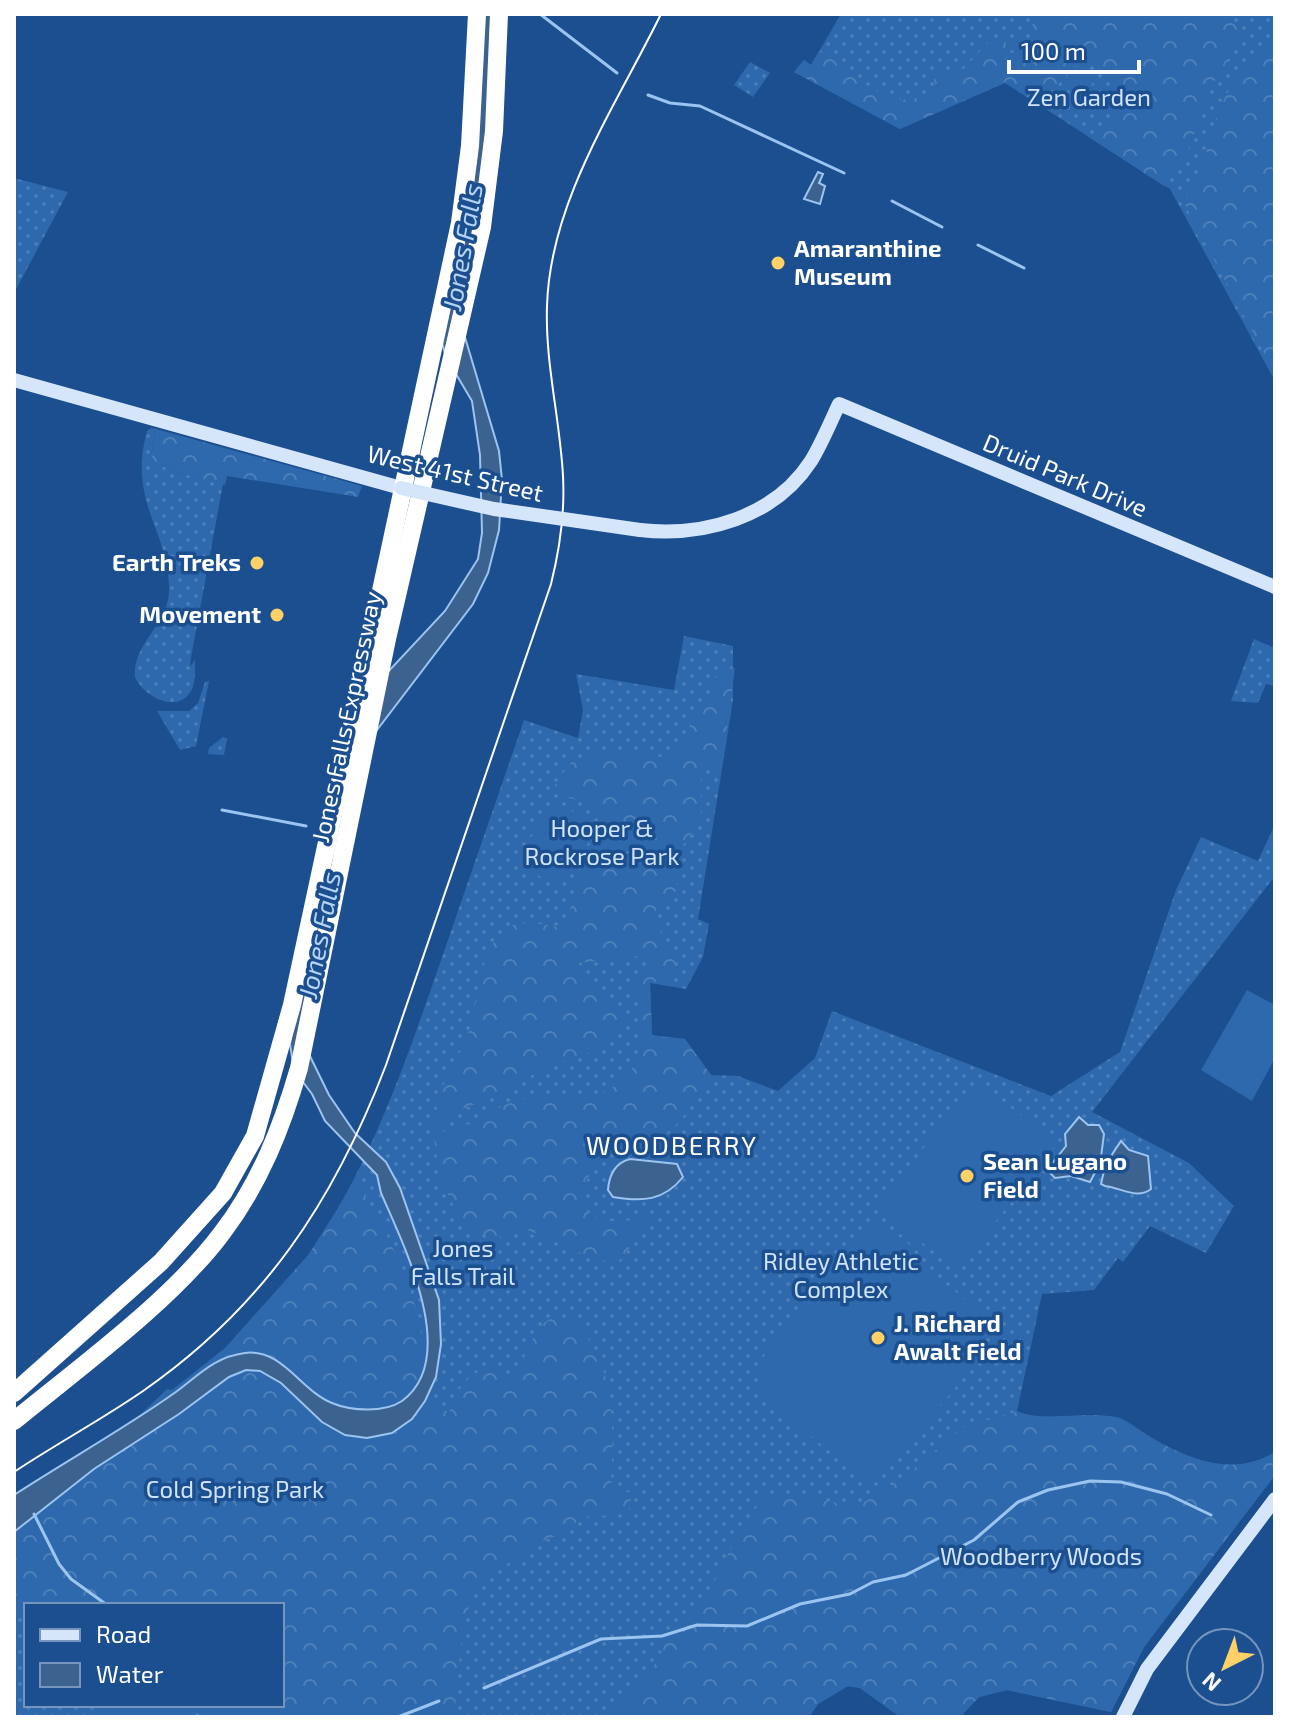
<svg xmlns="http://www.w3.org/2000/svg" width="1289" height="1731" font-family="'Exo 2',sans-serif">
<defs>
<pattern id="grass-dots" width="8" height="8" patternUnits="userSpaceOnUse" patternTransform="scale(2)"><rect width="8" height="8" fill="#2e69ad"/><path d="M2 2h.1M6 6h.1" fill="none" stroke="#4d80b9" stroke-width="1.8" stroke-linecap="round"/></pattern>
<pattern id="forest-crowns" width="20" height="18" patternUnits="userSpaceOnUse" patternTransform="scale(2)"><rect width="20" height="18" fill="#2e69ad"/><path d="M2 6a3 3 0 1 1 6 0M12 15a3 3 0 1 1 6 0" fill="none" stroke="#4d80b9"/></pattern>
</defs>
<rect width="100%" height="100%" fill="#1b4f8f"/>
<g fill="url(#grass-dots)" fill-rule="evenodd">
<polygon points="841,14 1275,14 1275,381 1170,189 1005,83 900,129 794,72 804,60 811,65"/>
<polygon points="750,62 770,73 753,97 734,85"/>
<polygon points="14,178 68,192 14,293"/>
<path d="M151,428L156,429L151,455L172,471L223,484L191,658L190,667L195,660C195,670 196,682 191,691C177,715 143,696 135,677C132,645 167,625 169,593C171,531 127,505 147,431Z"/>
<path d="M684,636L733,646V700L698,919L709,924L703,957L686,989L650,983L652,1035L685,1039L711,1075L738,1076L778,1091L815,1058L832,1011L1051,1096L1120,1052L1176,890L1201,837L1258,861L1275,824V876L1092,1112L1189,1163L1234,1206L1206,1253L1150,1226L1123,1262L1118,1258L1094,1290L1042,1294L1017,1411C1047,1424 1081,1412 1115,1417C1126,1419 1137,1429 1147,1435C1185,1458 1233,1479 1275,1452V1475L1144,1647L1111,1712L1007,1690L979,1697L960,1717H900L860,1688L848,1686L818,1704L809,1717H14V1495C79,1453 151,1415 210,1364C339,1252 385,1122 439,966C467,884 496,802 524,720L578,738L583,710L576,674L674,690ZM26,1605H282V1705H26Z"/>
<polygon points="1254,639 1272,647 1275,641 1275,686 1266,684 1258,703 1231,701"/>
<polygon points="209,681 196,746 180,750 157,711 189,711 198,703 205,682"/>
<polygon points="223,737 227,739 224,755 208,754 209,748"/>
</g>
<g fill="url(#forest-crowns)" fill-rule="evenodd">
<path d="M1030,14H1224L1241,28L1240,41L1212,85L1184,162L1164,186L1087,136C1095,133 1105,130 1111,125C1136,106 1115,72 1094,60L1069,62L1059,84L1037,92L1038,104L1004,82L900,129L794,72L804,60L811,65L819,51C856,72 890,119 935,91L933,68L961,72L992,38L1003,42L1010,53C1030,52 1037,31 1030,14Z"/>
<path d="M1270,40L1275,41V374L1185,205V198C1204,176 1208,138 1219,111C1232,79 1247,64 1270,40Z"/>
<polygon points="156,429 362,486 358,497 227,476 225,485 172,471 154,462 151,455"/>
<path d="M735,668L723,761L716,769L704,762L701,765V818L678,853L677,890L654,912L664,942L676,964L671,982H650L652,1036L685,1039L711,1075C681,1122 670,1147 609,1148C590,1170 577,1188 589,1216L616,1222L655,1217L617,1263L594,1259L526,1229C519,1231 510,1236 503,1237C448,1240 427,1148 436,1106C442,1081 459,1058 468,1034C479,1002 477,957 503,931C516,919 540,923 555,927C577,910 571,906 577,883C581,864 594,839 606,824L594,805L552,793C569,749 604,748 646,754C657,755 664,761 675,752C689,741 687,724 697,709C702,702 710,699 713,690C715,683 715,678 718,672ZM641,956L647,966L634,988C650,1029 643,1088 590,1095C568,1098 544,1093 523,1099C497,1105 474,1123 451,1133L443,1131L440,1122L447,1115L511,1090L539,1070L600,1049L622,1031L623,1013L578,963Z"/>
<path d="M355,1181C384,1220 470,1385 390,1408C368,1415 331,1406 313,1392C308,1388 305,1382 300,1379C286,1369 265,1365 249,1358L313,1403L366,1424L420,1392L449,1413C458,1387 466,1376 492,1365L512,1378C525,1363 532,1329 547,1321C558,1314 572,1319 580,1328C618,1372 613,1433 611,1488L632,1493L628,1514L582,1517L566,1532L535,1544L488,1578L472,1598L463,1625L454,1717H99L97,1705H282V1605H26V1618H14V1495L141,1414L167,1389L172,1390L225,1348L309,1254Z"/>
<path d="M1016,1412C1049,1422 1081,1411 1115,1417C1126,1419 1137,1429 1147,1435C1185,1458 1233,1479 1275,1452V1475L1144,1647L1111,1712L1007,1690L979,1697L960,1717H900L860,1688L848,1686L818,1704L809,1717H601C635,1692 657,1673 668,1632C700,1621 722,1566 736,1537C743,1523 756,1509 765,1496L790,1494L856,1507L900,1480L963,1427Z"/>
</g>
<g fill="#2e69ad">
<circle cx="1080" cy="79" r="13"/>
<polygon points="554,800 598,827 560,888 516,862"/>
<polygon points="1247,990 1275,1005 1275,1058 1252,1101 1201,1070"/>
<polygon points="976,1081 1057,1143 958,1270 877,1208"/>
<polygon points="873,1216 916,1250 911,1257 993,1321 966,1356 977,1362 873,1485 762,1398 758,1383 762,1359"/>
</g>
<g fill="#3c6290" stroke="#9cc4f0" stroke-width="2">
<path d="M483,14H500L464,334L499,451L502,480L499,530L488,573L473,604L371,738L307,1050L329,1095L355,1133L386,1162L400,1188L439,1300L441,1344L436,1377L425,1401L412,1419L392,1433L367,1438L345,1435L322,1422L281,1383L260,1371L246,1370L229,1377L179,1414L94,1469L14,1532V1495C66,1461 122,1430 173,1394C197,1377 213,1357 245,1353C282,1348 301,1391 332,1403C351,1411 384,1413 402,1401C461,1358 403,1244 381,1193L377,1175L325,1121L312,1094L294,1070L290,1044L301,963L386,674L445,611L478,559L482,533L480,455L472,401L446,357L440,336Z"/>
<polygon points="818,172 823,174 819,183 825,186 820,204 804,199"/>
<path d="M1079,1117L1088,1125H1099L1104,1134L1101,1157L1109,1159L1121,1141L1129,1150L1148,1156L1151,1189C1137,1200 1122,1188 1105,1186L1101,1184L1104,1171L1098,1167L1090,1182L1071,1176L1055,1178L1047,1170L1066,1146L1065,1134Z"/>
<path d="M630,1159L677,1164L683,1177C664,1201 642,1202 613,1197L608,1190C609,1176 615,1163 630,1159Z"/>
</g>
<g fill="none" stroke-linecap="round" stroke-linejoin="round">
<g stroke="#9cc4f0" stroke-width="3">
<polyline points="540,14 617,73"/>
<polyline points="648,95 670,103 700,106 844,173"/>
<polyline points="892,201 942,227"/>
<polyline points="978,245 1024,268"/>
<polyline points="222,810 306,826"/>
<polyline points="34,1514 59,1564 71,1579 107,1605"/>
<polyline points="484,1688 601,1639 662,1636 697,1625 747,1626 800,1604 850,1594 873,1582 906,1575 974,1540 1018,1502 1048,1490 1090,1481 1121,1482 1167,1494 1211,1515"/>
<polyline points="160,1705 161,1706"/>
<polyline points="197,1716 201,1717"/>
<polyline points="398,1717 439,1701"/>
</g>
<g stroke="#d6e6fa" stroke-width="14">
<polyline points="14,380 401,488"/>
<path d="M640,530C703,537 774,518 811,461C822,443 830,423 839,404L1275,587"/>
<polyline points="1123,1717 1147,1669 1275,1499"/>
</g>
<g stroke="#fff" stroke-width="18">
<polyline points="14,1393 161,1262 223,1193 255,1136 292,1005 460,223 470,146 477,14"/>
<path d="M14,1421C80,1367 172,1300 222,1233C260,1183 282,1127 299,1068L387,639L482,227L494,131L499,14"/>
</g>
<path stroke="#fff" stroke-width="2" d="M14,1472C56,1444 101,1420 143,1391C264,1307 334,1201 386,1065L551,584C560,548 565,513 563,476C560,419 545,363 547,306C550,201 616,106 661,14"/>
<polyline stroke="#d6e6fa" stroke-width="14" points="401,488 494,509 640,530"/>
</g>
<g fill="#ffd166" stroke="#1b4f8f" stroke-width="3">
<circle cx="778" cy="263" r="8"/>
<circle cx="257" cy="563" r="8"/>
<circle cx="277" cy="615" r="8"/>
<circle cx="967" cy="1176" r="8"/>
<circle cx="878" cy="1338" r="8"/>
</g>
<g text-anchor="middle" stroke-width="7" stroke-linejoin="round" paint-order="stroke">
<g font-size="24" fill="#cfe3fa" stroke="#1b4f8f">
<text x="1089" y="106">Zen Garden</text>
<text x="602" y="837">Hooper &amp;<tspan x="602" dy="28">Rockrose Park</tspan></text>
<text x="463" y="1257">Jones<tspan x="463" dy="28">Falls Trail</tspan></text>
<text x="841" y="1270">Ridley Athletic<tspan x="841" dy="28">Complex</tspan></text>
<text x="235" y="1498">Cold Spring Park</text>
<text x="1041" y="1565">Woodberry Woods</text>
</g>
<g font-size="24" font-weight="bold" fill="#fff" stroke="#1b4f8f" text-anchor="start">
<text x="794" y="257">Amaranthine<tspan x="794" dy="28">Museum</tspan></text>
<text x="241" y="571" text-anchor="end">Earth Treks</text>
<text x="261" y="623" text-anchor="end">Movement</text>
<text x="983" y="1170">Sean Lugano<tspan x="983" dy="28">Field</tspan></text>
<text x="894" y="1332">J. Richard<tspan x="894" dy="28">Awalt Field</tspan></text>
</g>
<g font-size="24" fill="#fff" stroke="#1b4f8f">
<text transform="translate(455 474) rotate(13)" y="8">West 41st Street</text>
<text transform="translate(1065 476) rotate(23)" y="8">Druid Park Drive</text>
<text transform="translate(347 717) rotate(-78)" y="8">Jones Falls Expressway</text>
</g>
<g font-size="26" font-style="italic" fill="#b5d3f5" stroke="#1b4f8f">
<text transform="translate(463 247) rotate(-80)" y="9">Jones Falls</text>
<text transform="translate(320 935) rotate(-79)" y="9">Jones Falls</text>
</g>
<g font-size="26" letter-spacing="2" fill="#fff" stroke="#1b4f8f">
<text x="672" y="1155">WOODBERRY</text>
</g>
</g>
<rect width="1289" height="1731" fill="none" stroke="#ffffff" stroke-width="32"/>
<rect x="24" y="1603" width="260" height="104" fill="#1b4f8f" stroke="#7695bc" stroke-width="2"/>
<rect x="40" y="1629" width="40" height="12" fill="#d6e6fa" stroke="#7695bc" stroke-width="2"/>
<text x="96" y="1643" font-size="24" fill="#ffffff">Road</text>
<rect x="40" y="1663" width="40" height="24" fill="#3c6290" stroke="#7695bc" stroke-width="2"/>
<text x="96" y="1683" font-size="24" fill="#ffffff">Water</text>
<g transform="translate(1225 1667) rotate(222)"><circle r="38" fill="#1b4f8f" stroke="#7695bc" stroke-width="2"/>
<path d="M0-6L14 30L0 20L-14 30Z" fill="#ffd166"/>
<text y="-12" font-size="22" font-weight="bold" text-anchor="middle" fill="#ffffff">N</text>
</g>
<path d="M1009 60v12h130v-12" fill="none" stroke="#ffffff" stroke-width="4"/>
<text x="1021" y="60" font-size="24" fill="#ffffff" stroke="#1b4f8f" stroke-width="6" paint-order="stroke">100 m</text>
</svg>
